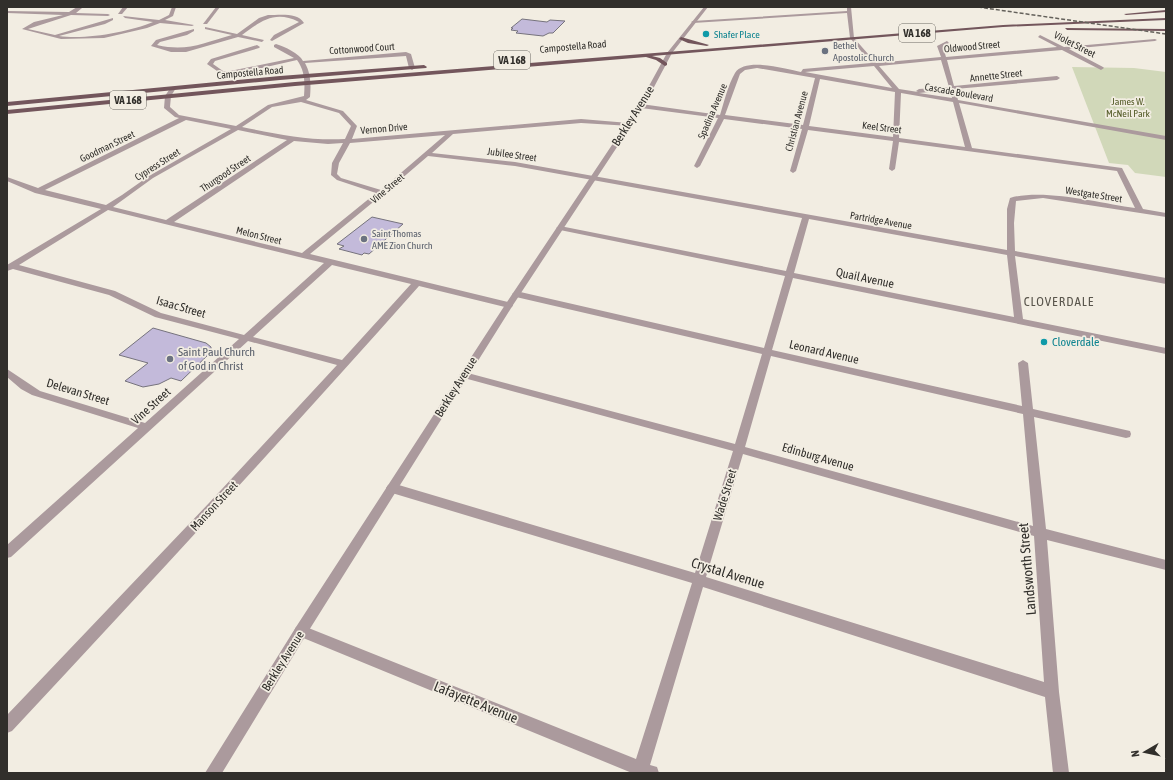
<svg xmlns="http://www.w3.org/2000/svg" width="1173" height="780" font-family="'Asap Condensed',sans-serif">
<rect width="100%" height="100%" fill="#f2ede2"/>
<polygon fill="#d1d8b9" points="1072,67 1134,68 1166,72 1166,177 1135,173 1128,165 1109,163"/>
<g fill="#c3bada" stroke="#76737d">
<polygon points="522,19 547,22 550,20 565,21 553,33 549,33 543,36 516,33 518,31 511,30 513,28 511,28"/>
<polygon points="372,217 403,224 369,254 364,253 362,255 339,249 344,246 337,244"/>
<polygon points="153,328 206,343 211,347 211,352 181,381 171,378 159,384 143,387 125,381 148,363 119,355"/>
</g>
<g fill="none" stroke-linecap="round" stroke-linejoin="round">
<g fill="#ab9a9d" fill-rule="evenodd">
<path d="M77,7L82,8L76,13L108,14L110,15L108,16L71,15L28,29L55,35L113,18V20L105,24L59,36C86,40 129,32 153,22L125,18L123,16L159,20L169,15L172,7H176L173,16L165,20L194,25L192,26L160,23L147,28L104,38L61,39L22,29L34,22L63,15L7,13V11L69,12Z"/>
<polygon points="123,7 128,7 122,14 118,14"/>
<polygon points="216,7 220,7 207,24 203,24"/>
<path d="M847,7H851L854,38L876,63L941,57L937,46L947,41L949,43L943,47L946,57L1057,47L1038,37L1040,35L1064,47L1155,39L1157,40L1155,41L1069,49L1103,67L1104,68L1101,70L1062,50L947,60L954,86L1057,76L1060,78L1057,80L955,89L958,100L1166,136V140L959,103L972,148L1122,168L1143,209L1166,213V217L1043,198L1016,201L1014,223L1015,251L1166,278V284L1015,256L1023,319L1166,348V354L793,278L772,350L1022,406L1018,363L1023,360L1028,363L1033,409L1130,431L1131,434L1130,437L1126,438L1034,417L1046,529L1166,560V570L1047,540L1059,692L1069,773H1053L1045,697L703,587L650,765L657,767L659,773H632L296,635L294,631L296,627L301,625L636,759L692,583L392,493L388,491L386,488L388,485L392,483L695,573L733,451L464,378L459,375L464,372L735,444L762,354L516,297L512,294L516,291L764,348L785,276L560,230L556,228L560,226L786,271L802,218L515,166L428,156L400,180L310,254L512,303L513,305L512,307L509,308L419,286C286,436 149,584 12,731L7,733V715L209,503L337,365L248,341L11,557L7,558V545L138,428L32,395L21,389L7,377V369L40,391L145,423L239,339L155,317L109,295L13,269L7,271V265L101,209L35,193L7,181V177L38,188L179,118L175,117L164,108L165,96L171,87L176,88L171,96L170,107L179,115L236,126L268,105L304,96C305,83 305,71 297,60L230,75L220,73L207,64L211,59L257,45L260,47L259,48L215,61L213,64L223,71H230L294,58L274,47V45L276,44C285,47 299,53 303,61L406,52L411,54L415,68L412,70L409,68L406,56L305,63C311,74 311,85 310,97L306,100L343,111L357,126L352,139L581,119L629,123L632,125L631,126L581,123L453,134L432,153L515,162L1007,250V209L1010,198C1043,188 1100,203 1135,208L1117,171L899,142L895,169L892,171L889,169L893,141L808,130L796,171L793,173L790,171L802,129L724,119L700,166L697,168L694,166L718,118L641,108L638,106L641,104L720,115C724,102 728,85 735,73C745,57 786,69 801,72L803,69L871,63L850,38L847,13L693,23L691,22L693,21L847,11ZM941,60L949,87L919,89L916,91L918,92L899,89L879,66ZM874,66L892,88L805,72ZM757,68L815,78L803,125L725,115L740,74L745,70ZM820,79L895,92L893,137L809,126ZM950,90L952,98L919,93ZM901,93L953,102L965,147L899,138ZM301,102L339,113L351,126L345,139C310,141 277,134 242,127L272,107ZM186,120L231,129L149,176L122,195L106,205L45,190ZM238,130L287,140L166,220L113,207L153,178ZM445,135L381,190L341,178L337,174L339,163L350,143ZM294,141L328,144L343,143L332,163L331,175L337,180L376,193L302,253L174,222ZM108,210L303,258L324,263L244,335L161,313L115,291L19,265ZM809,219L1007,255L1014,317L794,273ZM332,265L411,284L342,360L253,337ZM771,356L1023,414L1033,526L745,447ZM743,454L1034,536L1044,682L706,577Z"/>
<path d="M268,15C279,15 298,12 304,23L272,41L270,40L274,35L299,22C275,10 261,21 242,35L264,40L262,42L238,37L186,52H171L151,46L156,40L194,29V31L187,35L160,42L157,45C187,52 203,43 232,35L205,29V27L237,34L259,18Z"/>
</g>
<polygon fill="#ab9a9d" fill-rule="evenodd" points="704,7 708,7 672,53 644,106 513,305 306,635 222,773 205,773 296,627 505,305 638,106 667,53"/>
<g fill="#73565c" fill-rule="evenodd">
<polygon points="1166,10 1166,12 1126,15 1124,14"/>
<polygon points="1166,18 1166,20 1003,27 652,56 660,58 667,63 667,65 665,66 656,60 646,57 295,86 7,114 7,110 295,82 1003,25"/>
<polygon points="1065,28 1166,29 1166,31 1067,30"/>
<polygon points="681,37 709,45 707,46 688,43 679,39"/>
<polygon points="424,65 427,67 426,68 280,80 7,106 7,102 280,76"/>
</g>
<polyline stroke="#64615b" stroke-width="1.5" stroke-dasharray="4 2" stroke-linecap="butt" points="978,7 1166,34"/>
</g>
<g fill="#0f9aa8" stroke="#f2ede2" stroke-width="1.5">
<circle cx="706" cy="34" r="4"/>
<circle cx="1044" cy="342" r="4"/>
</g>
<g fill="#6b7280" stroke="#f2ede2" stroke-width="1.5">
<circle cx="825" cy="51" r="4"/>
<circle cx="364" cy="239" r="4"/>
<circle cx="170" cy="359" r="4"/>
</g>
<g text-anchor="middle" stroke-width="3.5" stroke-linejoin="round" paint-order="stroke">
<g font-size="10" fill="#0d838f" stroke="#f2ede2" text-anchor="start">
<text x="714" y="38">Shafer Place</text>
</g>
<g font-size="10" fill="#312f2b" stroke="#f2ede2">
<text transform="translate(1075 44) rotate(27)" y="4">Violet Street</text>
<text transform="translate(573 46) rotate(-5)" y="4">Campostella Road</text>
<text transform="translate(972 46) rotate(-5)" y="4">Oldwood Street</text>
<text transform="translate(362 48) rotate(-4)" y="4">Cottonwood Court</text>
<text transform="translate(250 72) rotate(-5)" y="4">Campostella Road</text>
<text transform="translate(996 75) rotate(-6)" y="4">Annette Street</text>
<text transform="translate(959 92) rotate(10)" y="4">Cascade Boulevard</text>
<text transform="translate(712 111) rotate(-67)" y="4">Spadina Avenue</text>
<text transform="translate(796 121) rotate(-75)" y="4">Christian Avenue</text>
<text transform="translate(882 127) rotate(7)" y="4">Keel Street</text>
<text transform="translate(384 128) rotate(-5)" y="4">Vernon Drive</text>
<text transform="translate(107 146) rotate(-26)" y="4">Goodman Street</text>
<text transform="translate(512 154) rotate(8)" y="4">Jubilee Street</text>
<text transform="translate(157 164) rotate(-32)" y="4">Cypress Street</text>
<text transform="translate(225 173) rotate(-34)" y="4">Thurgood Street</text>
<text transform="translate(387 188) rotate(-40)" y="4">Vine Street</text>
<text transform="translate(1094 194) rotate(9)" y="4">Westgate Street</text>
<text transform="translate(881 220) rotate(10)" y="4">Partridge Avenue</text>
<text transform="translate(259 235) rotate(14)" y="4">Melon Street</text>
</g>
<g font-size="10" fill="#5b616d" stroke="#f2ede2" text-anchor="start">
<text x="833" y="49">Bethel<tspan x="833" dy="12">Apostolic Church</tspan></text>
<text x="372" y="237">Saint Thomas<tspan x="372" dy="12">AME Zion Church</tspan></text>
</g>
<g font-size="10" fill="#535b27" stroke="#f2ede2">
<text x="1128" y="105">James W.<tspan x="1128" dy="12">McNeil Park</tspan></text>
</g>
<g fill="#f2ede2" stroke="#6b6862" stroke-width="1">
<rect x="899" y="24" width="36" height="18" rx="3"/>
<rect x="494" y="51" width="36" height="18" rx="3"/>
<rect x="110" y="91" width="36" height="18" rx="3"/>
</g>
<g font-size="11" font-weight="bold" fill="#312f2b">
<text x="917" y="37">VA 168</text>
<text x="512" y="64">VA 168</text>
<text x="128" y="104">VA 168</text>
</g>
<g font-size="12" fill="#312f2b" stroke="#f2ede2">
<text transform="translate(633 116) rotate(-58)" y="4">Berkley Avenue</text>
<text transform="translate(865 278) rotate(12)" y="4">Quail Avenue</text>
<text transform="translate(181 307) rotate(16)" y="4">Isaac Street</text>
<text transform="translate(824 352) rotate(13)" y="4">Leonard Avenue</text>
<text transform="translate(456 387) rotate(-58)" y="4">Berkley Avenue</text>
<text transform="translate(78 392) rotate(17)" y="4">Delevan Street</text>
<text transform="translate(151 406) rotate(-42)" y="4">Vine Street</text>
<text transform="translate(818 457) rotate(16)" y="4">Edinburg Avenue</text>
<text transform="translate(725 495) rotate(-73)" y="4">Wade Street</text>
<text transform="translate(214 506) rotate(-47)" y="4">Manson Street</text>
<text transform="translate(283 661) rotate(-58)" y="4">Berkley Avenue</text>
</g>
<g font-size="12" fill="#0d838f" stroke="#f2ede2" text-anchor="start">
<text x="1052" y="346">Cloverdale</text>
</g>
<g font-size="12" fill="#5b616d" stroke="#f2ede2" text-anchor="start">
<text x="178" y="356">Saint Paul Church<tspan x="178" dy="14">of God in Christ</tspan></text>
</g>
<g font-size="13" letter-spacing="1" fill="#59554c" stroke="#f2ede2">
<text x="1059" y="306">CLOVERDALE</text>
</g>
<g font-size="14" fill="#312f2b" stroke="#f2ede2">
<text transform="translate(1027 569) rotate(-95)" y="5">Landsworth Street</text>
<text transform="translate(728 573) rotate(17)" y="5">Crystal Avenue</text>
<text transform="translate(476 702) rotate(22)" y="5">Lafayette Avenue</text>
</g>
</g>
<rect width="1173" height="780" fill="none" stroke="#312f2b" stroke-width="16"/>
<g transform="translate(1145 752) rotate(261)" stroke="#f2ede2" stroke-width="3" paint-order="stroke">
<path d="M0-3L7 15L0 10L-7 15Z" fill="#312f2b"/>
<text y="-6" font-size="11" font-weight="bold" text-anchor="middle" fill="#312f2b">N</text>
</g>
</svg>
